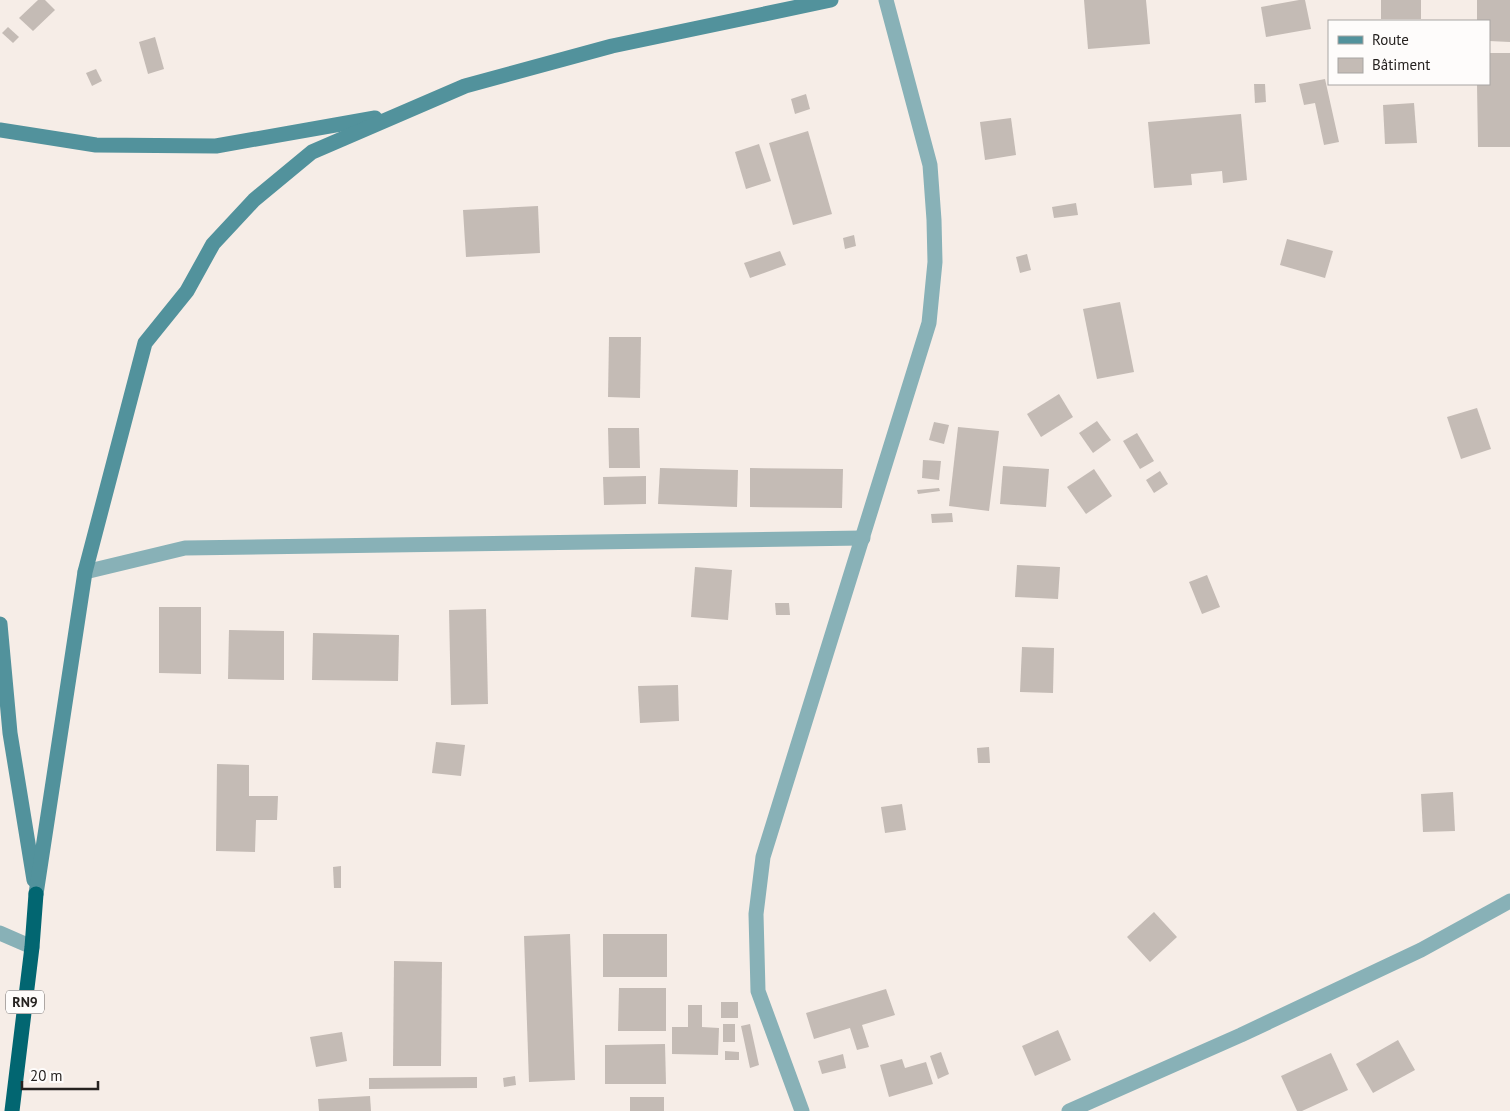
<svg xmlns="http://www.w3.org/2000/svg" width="1510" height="1111" font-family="'PT Sans',sans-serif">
<rect width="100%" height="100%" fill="#f6ede7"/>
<g fill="#c4bbb5">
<polygon points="38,0 45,0 55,10 33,31 19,18"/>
<polygon points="1084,0 1146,0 1150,44 1088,49"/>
<polygon points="1299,0 1305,0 1311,29 1266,37 1261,7"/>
<rect x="1381" y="0" width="40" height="19"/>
<polygon points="1477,0 1510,0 1510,42 1489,41 1489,21 1477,21"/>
<polygon points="8,27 19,37 13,43 2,33"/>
<polygon points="155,37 164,69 148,74 139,42"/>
<polygon points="1489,53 1510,53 1510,147 1478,147 1477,84 1489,84"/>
<polygon points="96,69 102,81 92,86 86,73"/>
<polygon points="1325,79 1339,142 1324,145 1315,103 1304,105 1299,84"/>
<polygon points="1254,84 1265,84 1266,102 1255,103"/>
<polygon points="806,94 810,109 795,114 791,99"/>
<polygon points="1414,103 1417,143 1385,144 1383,105"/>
<polygon points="1241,114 1247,180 1223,183 1222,171 1191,174 1192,185 1154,188 1148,122"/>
<polygon points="1011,118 1016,155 985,160 980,122"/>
<polygon points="808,131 832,214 793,225 769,143"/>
<polygon points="759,144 771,181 746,189 735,152"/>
<polygon points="1076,203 1078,215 1054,218 1052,207"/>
<polygon points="538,206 540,253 466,257 463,210"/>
<polygon points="854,235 856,246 845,249 843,238"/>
<polygon points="1287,239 1333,251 1325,278 1280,265"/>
<polygon points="780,251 786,265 750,278 744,263"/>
<polygon points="1027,254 1031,270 1020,273 1016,257"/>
<polygon points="1120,302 1134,372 1097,379 1083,309"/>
<polygon points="609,337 641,337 640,398 608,397"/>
<polygon points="1059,394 1073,417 1041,437 1027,414"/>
<polygon points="1477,408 1491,449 1461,459 1447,417"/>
<polygon points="1097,421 1111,440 1093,453 1079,433"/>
<polygon points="934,422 949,425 944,444 929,440"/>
<polygon points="958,427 999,431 989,511 949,506"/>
<polygon points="608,428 639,428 640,468 609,468"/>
<polygon points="1137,433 1154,461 1140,469 1123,441"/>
<polygon points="923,460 941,461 939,480 922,478"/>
<polygon points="1003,466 1049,469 1046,507 1000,504"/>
<polygon points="660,468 738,470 737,507 658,504"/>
<polygon points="750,468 843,469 842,508 750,507"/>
<polygon points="1094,469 1112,496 1086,514 1067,487"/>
<polygon points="1160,471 1168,484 1154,493 1146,480"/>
<polygon points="646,476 646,504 604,505 603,477"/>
<polygon points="939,488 940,491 918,494 917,490"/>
<polygon points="952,513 953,522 932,523 931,514"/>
<polygon points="1017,565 1060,567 1058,599 1015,597"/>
<polygon points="695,567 732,570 728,620 691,617"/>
<polygon points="1207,575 1220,607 1202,614 1189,582"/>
<polygon points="775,603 789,603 790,615 776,615"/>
<polygon points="159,607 201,607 201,674 159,673"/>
<polygon points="486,609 488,704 451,705 449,610"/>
<polygon points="229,630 284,631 284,680 228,679"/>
<polygon points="313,633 399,635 398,681 312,680"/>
<polygon points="1022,647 1054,648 1053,693 1020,692"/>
<polygon points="678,685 679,721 640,723 638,686"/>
<polygon points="436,742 465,745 461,776 432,773"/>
<polygon points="989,747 990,763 978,763 977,748"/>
<polygon points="217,764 249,765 249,796 278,796 277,820 256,820 255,852 216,851"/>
<polygon points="1453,792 1455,831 1423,832 1421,794"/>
<polygon points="902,804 906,830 885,833 881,807"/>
<polygon points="341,866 341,888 334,888 333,867"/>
<polygon points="1154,912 1177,937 1150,962 1127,937"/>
<polygon points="570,934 575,1080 529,1082 524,936"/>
<rect x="603" y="934" width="64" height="43"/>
<polygon points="394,961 442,962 441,1066 393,1066"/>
<polygon points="619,988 666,988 666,1031 618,1031"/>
<polygon points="886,989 895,1015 862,1025 869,1047 857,1050 850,1028 814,1039 806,1013"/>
<rect x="721" y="1002" width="17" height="16"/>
<polygon points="688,1005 702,1005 702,1027 719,1028 718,1055 672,1054 672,1027 688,1027"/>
<rect x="723" y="1024" width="12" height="18"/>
<polygon points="750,1024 759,1065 750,1068 741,1026"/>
<polygon points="1058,1030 1071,1060 1035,1076 1022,1046"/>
<polygon points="342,1032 347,1061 316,1067 310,1037"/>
<polygon points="1398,1040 1415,1070 1373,1093 1356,1064"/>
<polygon points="665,1044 666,1084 605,1084 605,1045"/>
<polygon points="725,1051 739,1052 739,1060 725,1060"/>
<polygon points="941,1052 949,1074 938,1079 930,1056"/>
<polygon points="1331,1053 1348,1090 1302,1111 1297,1111 1281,1076"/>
<polygon points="843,1054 846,1068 822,1074 818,1061"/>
<polygon points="902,1059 905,1068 926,1062 933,1084 889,1097 880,1065"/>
<polygon points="515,1076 516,1085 504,1087 503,1078"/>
<polygon points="477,1077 477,1088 369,1089 369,1078"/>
<polygon points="370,1096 371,1111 319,1111 318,1099"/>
<rect x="630" y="1097" width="34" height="14"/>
</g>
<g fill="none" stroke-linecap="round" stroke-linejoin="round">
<g stroke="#88b1b7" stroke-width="15">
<polyline points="85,572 185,548 863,538"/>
<polyline points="0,933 32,947"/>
<polyline points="802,1111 758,991 756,914 763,857 929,323 935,262 934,220 930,165 886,0"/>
<polyline points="1069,1111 1241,1035 1421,950 1510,901"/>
</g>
<g stroke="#52929c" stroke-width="15">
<polyline points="0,130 96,145 216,146 375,118"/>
<polyline points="0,624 10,733 34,880"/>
<polyline points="36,894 85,572 145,343 187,291 213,244 254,200 312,152 465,86 612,46 831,0"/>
</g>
<polyline stroke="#026671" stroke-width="15" points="12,1111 32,947 36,894"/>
</g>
<g text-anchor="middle" stroke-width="5" stroke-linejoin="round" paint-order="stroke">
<rect fill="#fefcfb" stroke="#676362" stroke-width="1" x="6" y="990.5" width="38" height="23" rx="4"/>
<g font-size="14" font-weight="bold" fill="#262220">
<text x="25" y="1007">RN9</text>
</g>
</g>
<rect x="1328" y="20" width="162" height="65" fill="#fefcfb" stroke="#a8a5a3"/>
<rect x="1338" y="36" width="25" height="8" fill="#52929c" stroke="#a8a5a3"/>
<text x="1372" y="45" font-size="15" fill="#262220">Route</text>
<rect x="1338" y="58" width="25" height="15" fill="#c4bbb5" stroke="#a8a5a3"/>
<text x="1372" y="70" font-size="15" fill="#262220">Bâtiment</text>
<path d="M22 1081v8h76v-8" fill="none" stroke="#262220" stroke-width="2.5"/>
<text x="30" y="1081" font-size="15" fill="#262220" stroke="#fefcfb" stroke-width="4" paint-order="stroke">20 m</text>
</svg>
